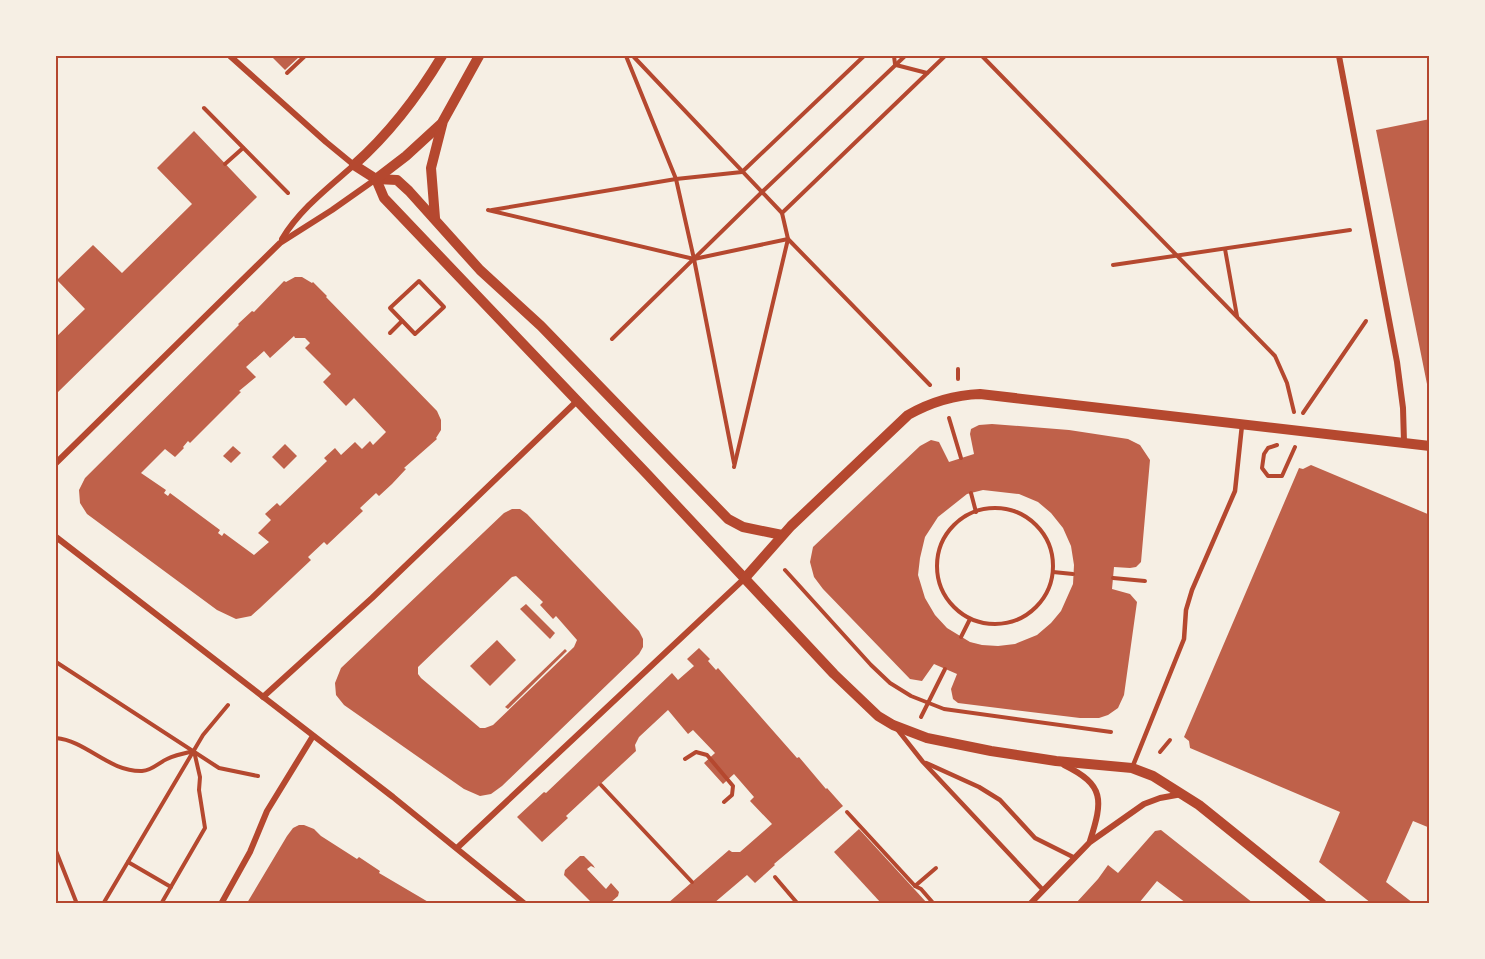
<svg xmlns="http://www.w3.org/2000/svg" width="1485" height="959" font-family="'Archivo Narrow',sans-serif">
<rect width="100%" height="100%" fill="#f6efe4"/>
<g fill="#bf614a" fill-rule="evenodd">
<polygon points="271,56 300,56 285,70"/>
<polygon points="1430,119 1429,174 1430,399 1376,130"/>
<polygon points="194,131 257,197 56,394 56,337 85,309 57,280 93,245 122,273 192,204 157,168"/>
<path d="M295,277H302L312,283L313,282L327,296L326,297L437,411L441,420V430L436,438L437,439L404,468L406,469L392,484L379,496L376,493L360,508L363,511L327,545L324,542L308,557L311,560L260,608L251,616L236,619L217,610L87,514L80,503L79,490L85,478L239,325L238,324L252,311L254,312L284,281L286,282ZM294,336L295,338H305L310,343L305,348L331,374L323,382L346,406L354,398L386,432L373,445L370,441L362,449L355,442L341,455L335,448L324,458L327,461L280,506L277,503L265,514L271,520L258,533L269,542L254,555L224,533L222,536L218,533L220,530L170,493L168,496L164,493L166,490L141,473L165,449L175,457L184,448L183,447L188,441L190,443L241,392L239,391L256,377L246,367L264,351L270,358Z"/>
<path d="M992,424L1069,430L1128,439L1140,445L1150,460L1141,562L1136,567L1130,568L1114,567L1112,589L1130,594L1137,602L1124,695L1118,708L1108,715L1099,718H1080L958,703L953,699L951,689L957,674L934,664L922,681L910,679L823,589L814,577L810,562L813,547L920,446L931,440L939,442L949,462L974,454L970,434L971,429L979,425ZM983,490L1019,494L1038,502L1051,513L1063,528L1071,546L1074,565L1073,584L1061,611L1051,623L1037,635L1015,644L998,646L982,645L970,642L947,628L935,615L925,598L918,575L920,558L925,537L938,517L967,494Z"/>
<polygon points="285,444 297,456 284,469 272,457"/>
<polygon points="233,446 241,453 231,463 223,456"/>
<polygon points="1311,465 1430,515 1430,828 1413,821 1386,882 1413,903 1371,903 1319,862 1340,812 1190,748 1189,741 1184,737 1299,468 1303,469"/>
<path d="M512,509H520L527,514L639,631L643,639V647L639,654L502,786L491,794L480,796L464,789L344,705L336,695L335,683L341,668L504,513ZM516,576L543,602L540,605L553,619L556,616L577,640L574,647L493,725L485,728H480L421,678L418,674V667L512,577Z"/>
<polygon points="526,604 555,633 550,639 520,609"/>
<polygon points="497,640 516,660 490,686 470,666"/>
<polygon points="699,648 710,659 708,661 716,670 718,668 797,758 799,757 826,789 827,788 843,806 774,864 775,865 755,883 747,875 714,903 668,903 729,850 732,852 740,852 772,824 750,801 754,797 734,774 723,784 704,763 715,753 693,730 688,734 668,710 639,737 635,745 636,751 566,816 568,818 542,842 517,817 544,792 546,793 672,673 678,680 694,666 687,659"/>
<polygon points="565,649 567,651 508,709 505,707"/>
<polygon points="299,825 304,825 314,829 321,836 357,859 359,857 380,871 379,873 430,903 247,903 287,836 293,828"/>
<polygon points="859,829 927,903 881,903 834,852"/>
<polygon points="1161,830 1209,868 1253,903 1186,903 1157,881 1139,903 1076,903 1098,879 1108,865 1118,873 1155,831"/>
<polygon points="580,856 584,856 593,865 595,868 591,866 587,869 604,887 606,889 611,883 619,892 618,896 610,903 592,903 564,875 565,870"/>
</g>
<g fill="none" stroke-linecap="round" stroke-linejoin="round">
<g stroke="#b5482f" stroke-width="4">
<polyline points="626,56 676,179 694,259 734,463"/>
<polyline points="633,56 782,213"/>
<polyline points="894,56 895,64"/>
<polyline points="982,56 1275,356 1287,383 1294,412"/>
<polyline points="896,65 927,73"/>
<polyline points="287,73 305,56"/>
<polyline points="204,108 288,193"/>
<polyline points="225,164 243,148"/>
<polyline points="488,210 694,259 788,239 930,385"/>
<polyline points="492,210 676,179 742,172 864,56"/>
<polyline points="1225,249 1237,316"/>
<polyline points="1113,265 1350,230"/>
<polygon points="419,281 444,307 415,334 390,308"/>
<polyline points="390,333 402,321"/>
<polyline points="612,339 762,192 905,56"/>
<polyline points="958,379 958,369"/>
<polyline points="1303,413 1366,321"/>
<polyline points="949,418 961,458"/>
<polyline points="1277,445 1268,448 1264,454 1262,468 1268,476 1282,476 1295,447"/>
<polyline points="734,467 788,239 782,213 945,56"/>
<polyline points="971,493 976,512"/>
<circle cx="995" cy="566" r="58"/>
<polyline points="785,570 871,665 890,683 911,696 944,709 1111,732"/>
<polyline points="1053,572 1073,574"/>
<polyline points="1113,578 1145,581"/>
<polyline points="961,637 970,619"/>
<polyline points="56,662 219,768 258,776"/>
<polyline points="921,717 945,669"/>
<path d="M56,738C87,741 109,772 142,771C153,770 158,763 167,759C175,755 185,753 194,751L200,777L199,790L205,828L161,904"/>
<polyline points="1160,752 1170,740"/>
<polyline points="685,759 696,752 707,755 733,786 732,795 724,802"/>
<polyline points="601,785 692,882"/>
<polyline points="847,812 915,886 921,889 934,904"/>
<polyline points="56,851 77,904"/>
<polyline points="128,862 171,887"/>
<polyline points="775,877 798,904"/>
<polyline points="915,886 936,868"/>
<polyline points="103,904 203,735 228,705"/>
</g>
<g stroke="#b5482f" stroke-width="4.5">
<polyline points="897,729 923,762 1043,890"/>
<polyline points="926,763 979,787 1000,800 1035,838 1075,858"/>
<polyline points="1132,768 1184,639 1186,610 1192,590 1235,491 1242,425"/>
</g>
<g stroke="#b5482f" stroke-width="6">
<path d="M230,56L326,142L354,165C328,188 300,209 282,239"/>
<polyline points="1339,56 1397,362 1403,408 1404,442"/>
<polyline points="56,463 280,243 332,210 376,179"/>
<polyline points="56,537 393,797 525,904"/>
<polyline points="263,697 372,598 577,401"/>
<path d="M1064,765C1105,785 1103,800 1090,841"/>
<polyline points="457,848 745,578"/>
<polyline points="221,904 250,852 267,811 313,736"/>
<polyline points="1030,904 1090,842 1144,804 1160,798 1182,794"/>
</g>
<g stroke="#b5482f" stroke-width="10">
<path d="M442,56C418,96 390,133 354,165L376,179L397,180L409,191L480,270L541,326L728,519L743,527L782,535"/>
<polyline points="376,179 384,198 647,474 834,674 878,716 893,725 927,738 991,751 1056,761 1132,768 1153,776 1199,805 1322,904"/>
<polyline points="376,179 406,156 442,123"/>
<polyline points="435,218 431,168 443,121 479,56"/>
<path d="M745,578L791,526L908,415C931,402 953,395 980,394L1430,446"/>
</g>
</g>
<rect width="1485" height="959" fill="none" stroke="#f6efe4" stroke-width="114"/>
<rect x="57" y="57" width="1371" height="845" fill="none" stroke="#b5482f" stroke-width="2"/>
</svg>
